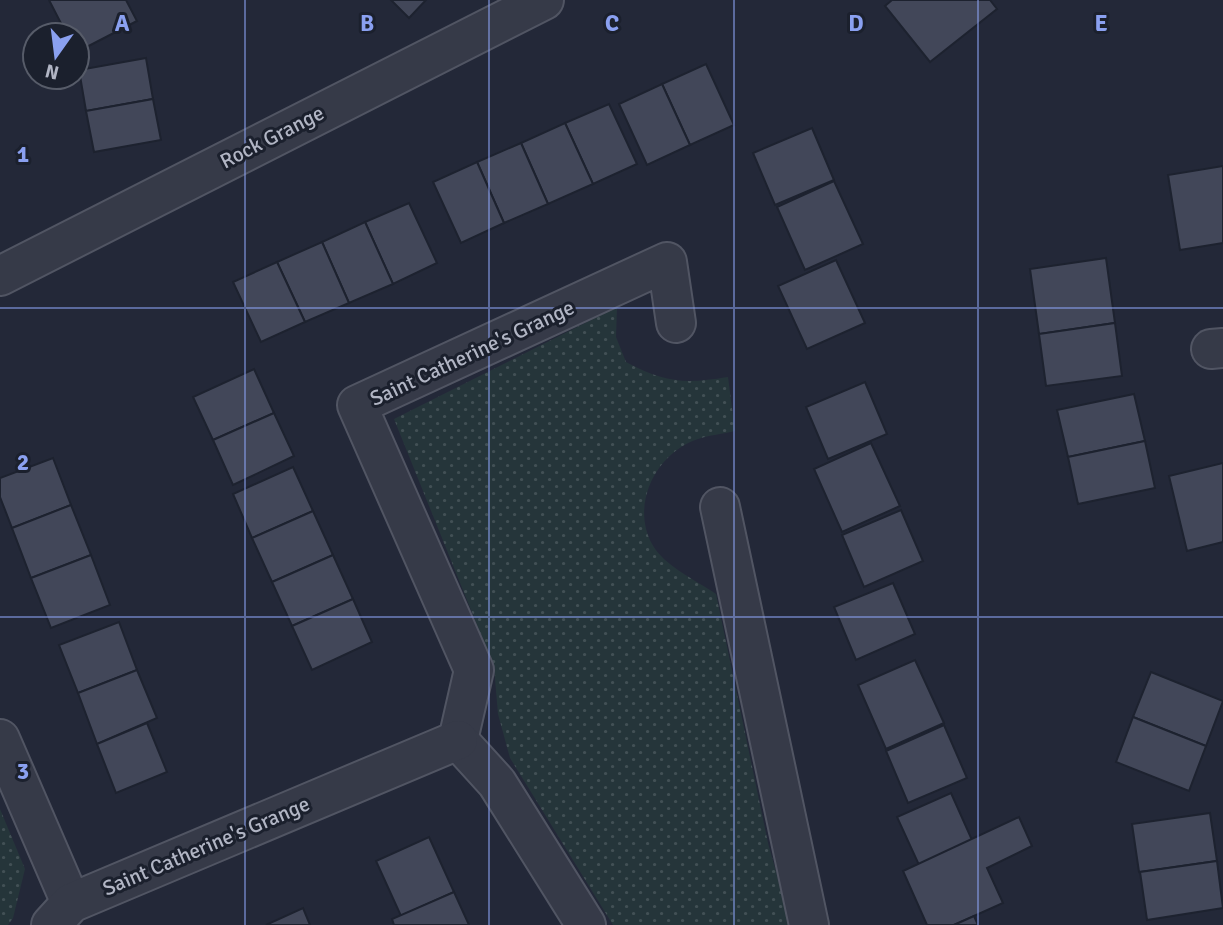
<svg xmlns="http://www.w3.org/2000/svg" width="1223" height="925" font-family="Signika,sans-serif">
<defs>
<pattern id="grass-dots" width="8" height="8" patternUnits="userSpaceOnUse" patternTransform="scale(1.75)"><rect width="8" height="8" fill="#25353a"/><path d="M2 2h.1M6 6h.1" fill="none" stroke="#425055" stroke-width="1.8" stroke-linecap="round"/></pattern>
</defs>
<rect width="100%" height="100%" fill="#232838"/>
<g fill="url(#grass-dots)">
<path d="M617,307L616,337L626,362C665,383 685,384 728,377L735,431C723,434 709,435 698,439C657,452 630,504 652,544C664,566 696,580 716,594L768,843L791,925H613L510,758L498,714L494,667L394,419Z"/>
<polygon points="0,809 25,869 13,918 8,925 0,925"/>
</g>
<g fill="#424759" stroke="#1d222f" stroke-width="2">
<polygon points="49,0 126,0 137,21 77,52 77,35 67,35"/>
<polygon points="391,0 426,0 409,18"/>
<polygon points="892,0 990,0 997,9 930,62 885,6"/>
<polygon points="146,58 153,99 86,111 79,70"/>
<polygon points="706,64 734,125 690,145 662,84"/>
<polygon points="662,84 690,145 647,165 619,104"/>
<polygon points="153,99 161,140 94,152 86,111"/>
<polygon points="609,104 637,164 593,184 565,123"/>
<polygon points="565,123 593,184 548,204 521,143"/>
<polygon points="812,128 834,180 775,205 753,153"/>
<polygon points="521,143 548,204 504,223 477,162"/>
<polygon points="477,162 504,223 461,243 433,182"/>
<polygon points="1223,166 1223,243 1180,250 1168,175"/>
<polygon points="834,181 863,244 805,270 777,207"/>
<polygon points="409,203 437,263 393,284 365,222"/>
<polygon points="365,222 393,284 349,303 322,242"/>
<polygon points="322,242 349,303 305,322 277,262"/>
<polygon points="1106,258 1115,323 1039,334 1030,269"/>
<polygon points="836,260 865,323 807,349 778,286"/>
<polygon points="277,262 305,322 261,342 233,282"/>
<polygon points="1115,323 1122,376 1046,386 1039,334"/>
<polygon points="254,369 274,413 213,440 193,397"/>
<polygon points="865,382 887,434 828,459 806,407"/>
<polygon points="1134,394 1145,441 1068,457 1057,410"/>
<polygon points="274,413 294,456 233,485 213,440"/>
<polygon points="1145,441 1155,488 1078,504 1068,457"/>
<polygon points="871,443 900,506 842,532 814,469"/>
<polygon points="53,458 71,505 12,528 0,497 0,478"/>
<polygon points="1223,463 1223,542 1187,551 1169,476"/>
<polygon points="293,467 313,511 252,538 233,494"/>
<polygon points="71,505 91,555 31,578 12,528"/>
<polygon points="901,510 923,561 864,587 842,535"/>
<polygon points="313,511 333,555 272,582 252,538"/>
<polygon points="91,555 110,605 51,628 31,578"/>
<polygon points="333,555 353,599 292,626 272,582"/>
<polygon points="893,583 915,634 856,660 834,607"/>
<polygon points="353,599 372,642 312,670 292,626"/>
<polygon points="119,622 137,670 78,693 59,645"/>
<polygon points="915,660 944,723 886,749 858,685"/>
<polygon points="137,670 157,718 97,744 78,693"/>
<polygon points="1151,672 1223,701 1206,746 1133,717"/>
<polygon points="1133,717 1206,746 1189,791 1116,762"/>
<polygon points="147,723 167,772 116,793 97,744"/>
<polygon points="944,725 967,778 908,803 886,751"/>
<polygon points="951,793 972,840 919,865 897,817"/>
<polygon points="1210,813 1217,861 1139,872 1132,824"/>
<polygon points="1019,817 1032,846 987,868 1003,903 954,925 927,925 903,871"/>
<polygon points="429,837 454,892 401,916 376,861"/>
<polygon points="1217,861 1223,908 1147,920 1140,872"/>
<polygon points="454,892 469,925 394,925 392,919"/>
<polygon points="303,908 310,925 266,925"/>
<polygon points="974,916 978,925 954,925"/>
</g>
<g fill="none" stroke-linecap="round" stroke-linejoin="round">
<defs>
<g id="minor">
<polyline points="0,276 544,0"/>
<polyline points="1211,349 1223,348"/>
<polyline points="720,507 809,925"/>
<polyline points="0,739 71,903"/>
<polyline points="458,740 474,670 357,405 667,262 676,323"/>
<polyline points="458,740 497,783 586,925"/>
<polyline points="51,925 71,903 458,740"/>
</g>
</defs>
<use href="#minor" stroke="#515563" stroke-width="42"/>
<use href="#minor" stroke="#363a48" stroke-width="38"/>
</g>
<path fill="none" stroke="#8aa0f0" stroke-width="2" stroke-opacity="0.55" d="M245,0V925M489,0V925M734,0V925M978,0V925M0,308H1223M0,617H1223"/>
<g text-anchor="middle" stroke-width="6" stroke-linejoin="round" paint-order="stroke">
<g font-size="21" fill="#b1b5c4" stroke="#1b202d">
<text transform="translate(272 137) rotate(-27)" y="7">Rock Grange</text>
<text transform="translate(472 353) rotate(-25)" y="7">Saint Catherine's Grange</text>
<text transform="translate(206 846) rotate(-23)" y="7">Saint Catherine's Grange</text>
</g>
</g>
<g font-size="23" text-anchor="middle" font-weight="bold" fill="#8aa0f0" stroke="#1b202d" stroke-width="6" stroke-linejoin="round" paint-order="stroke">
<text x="122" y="31">A</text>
<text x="367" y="31">B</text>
<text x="612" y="31">C</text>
<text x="856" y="31">D</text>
<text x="1101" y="31">E</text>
<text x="23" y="162">1</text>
<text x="23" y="470">2</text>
<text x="23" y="779">3</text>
</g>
<g transform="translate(56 56) rotate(194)"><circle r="33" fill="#1b202d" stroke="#575c69" stroke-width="2"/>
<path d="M0-5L12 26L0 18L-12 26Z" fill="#8aa0f0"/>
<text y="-10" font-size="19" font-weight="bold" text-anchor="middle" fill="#b1b5c4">N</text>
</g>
</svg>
